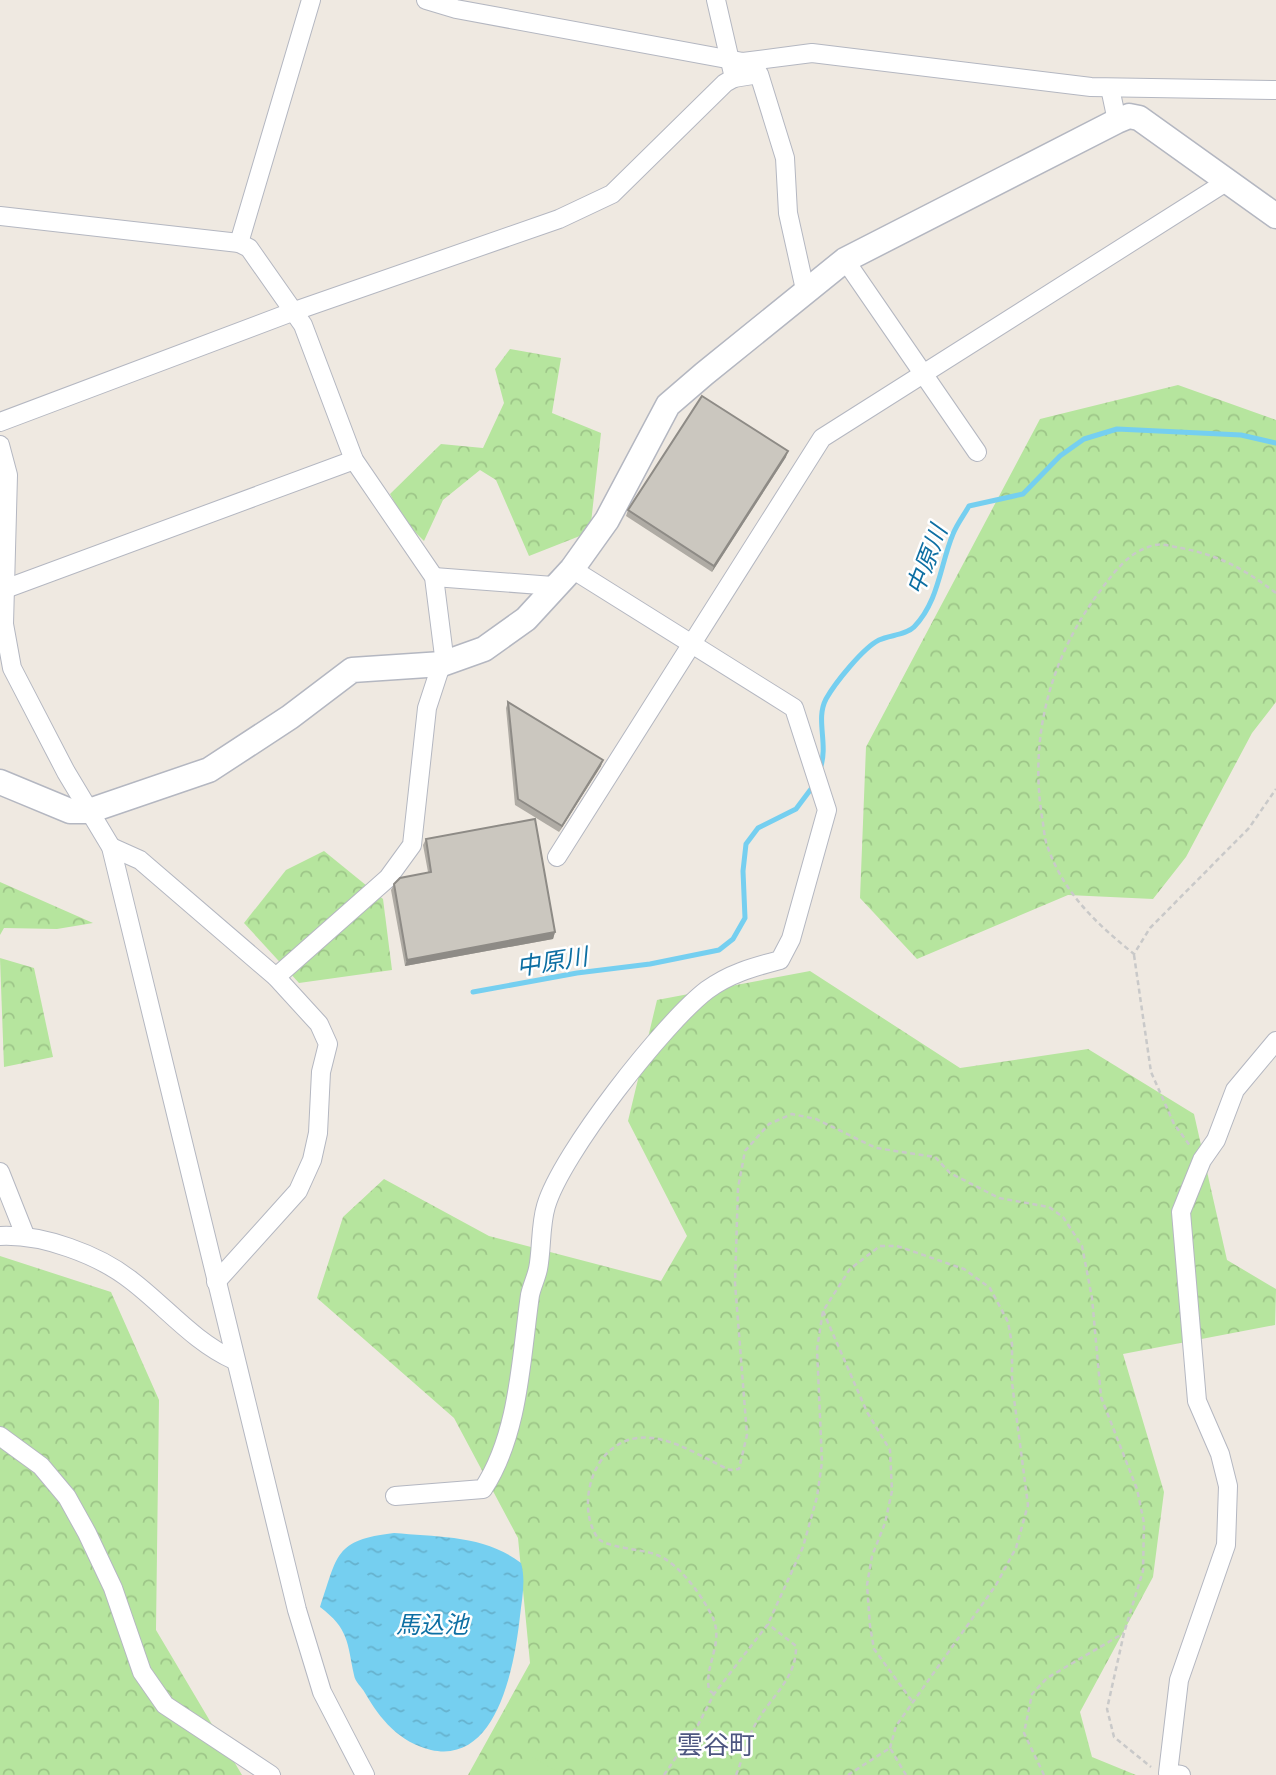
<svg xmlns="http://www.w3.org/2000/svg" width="1276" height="1775" font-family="'DejaVu Sans','Noto Sans JP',sans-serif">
<defs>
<pattern id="forest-crowns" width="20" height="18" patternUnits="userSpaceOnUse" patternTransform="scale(1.75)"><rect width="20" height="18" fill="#b6e59e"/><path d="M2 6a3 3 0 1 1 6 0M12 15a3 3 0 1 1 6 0" fill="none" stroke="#9dc588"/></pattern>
<pattern id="water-ripples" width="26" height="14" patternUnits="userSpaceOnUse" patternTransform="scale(1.75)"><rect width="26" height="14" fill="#75cff0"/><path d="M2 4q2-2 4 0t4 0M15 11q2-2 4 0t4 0" fill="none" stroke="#66b2ce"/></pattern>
</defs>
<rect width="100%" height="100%" fill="#efe9e1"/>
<g fill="url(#forest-crowns)">
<polygon points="510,349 561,358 552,413 601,433 590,532 529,556 496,480 480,470 443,500 424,541 405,522 390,494 441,444 483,448 504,403 495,369"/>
<polygon points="1178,385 1276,420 1276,702 1252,733 1186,857 1153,899 1068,895 917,959 860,898 866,747 1040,419"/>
<polygon points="324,851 383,899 392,970 299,983 244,923 286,870"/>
<polygon points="0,882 93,923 57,929 4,928 0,935"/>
<polygon points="0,958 34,968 53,1057 4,1067"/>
<polygon points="810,971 960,1068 1088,1049 1194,1114 1227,1260 1276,1289 1275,1325 1123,1354 1164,1492 1153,1577 1080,1712 1092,1757 1136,1775 468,1775 530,1663 518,1538 454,1418 317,1298 343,1217 384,1179 489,1236 661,1281 687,1236 628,1121 657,1000"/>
<polygon points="0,1256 111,1292 159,1400 156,1630 242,1775 0,1775"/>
</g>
<polygon fill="#b6e59e" points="532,1757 563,1775 505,1775 510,1768"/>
<path fill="url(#water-ripples)" d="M394,1533C438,1537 485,1535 521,1563C526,1580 522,1598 520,1616C515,1661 499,1765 431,1750C399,1742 380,1719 365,1693C362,1687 355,1682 354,1675C347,1642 349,1629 320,1607C338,1555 334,1540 394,1533Z"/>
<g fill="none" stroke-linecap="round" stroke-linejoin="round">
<g stroke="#75cff0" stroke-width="5">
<path d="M820,769C829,744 815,720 826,699C835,683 863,648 879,640C890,635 906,635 914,627C939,601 940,565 953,534C957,524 964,515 969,506L1023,494L1060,456L1084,439L1117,429L1241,435L1276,443"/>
<polyline points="473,992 577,973 650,964 719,950 733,939 745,918 743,871 746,844 758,828 796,809 814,785"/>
</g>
<defs>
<g id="street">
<polyline points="426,0 456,9 743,62 812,53 1091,87 1276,90"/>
<polyline points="716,0 734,78 759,74 785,158 788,213 806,294"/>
<polyline points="1110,88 1117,121"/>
<polyline points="0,216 239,243 249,248 303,325 354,460 434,577 444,656 427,708 412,845 388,878 276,977"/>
<polyline points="239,243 311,0"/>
<polyline points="845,260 977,452"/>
<polyline points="0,422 292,312 559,219 612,194 725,83 734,78"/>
<polyline points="0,445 8,475 4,624 12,668 66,772 111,847 297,1610 322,1692 365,1775"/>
<polyline points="434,577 553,586"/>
<polyline points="5,589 354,460"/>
<polyline points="111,847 140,860 276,977 319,1024 328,1044 321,1072 318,1133 312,1160 298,1191 216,1282"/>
<polyline points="557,857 822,438 1226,182"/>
<polyline points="0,1172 25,1235"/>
<path d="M0,1236C42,1234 98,1254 132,1281C166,1307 194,1342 234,1360"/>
<polyline points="0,1436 41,1466 67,1497 87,1533 113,1588 142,1672 165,1705 271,1775"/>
<path d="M395,1496L483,1489C519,1435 521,1358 530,1295C532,1286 536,1278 538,1269C542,1249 540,1226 546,1206C561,1154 664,1023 707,990C730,973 754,967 780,960L791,939L827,810L794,708L572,569"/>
<polyline points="1181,1775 1168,1773 1179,1680 1226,1545 1228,1486 1220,1454 1197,1401 1181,1212 1202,1160 1216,1140 1235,1090 1276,1041"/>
</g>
<polyline id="secondary" points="0,782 70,811 89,811 209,770 290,717 352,670 442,664 484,649 526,619 572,569 607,520 668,405 704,374 845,260 1117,121 1129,116 1139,118 1276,216"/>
</defs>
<use href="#street" stroke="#b4b7c1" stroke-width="20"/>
<use href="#secondary" stroke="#b4b7c1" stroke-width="27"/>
<g stroke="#c9c9c9" stroke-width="2.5" stroke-dasharray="5 3.5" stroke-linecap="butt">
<path d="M1276,593C1244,569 1221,556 1181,548C1173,547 1163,543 1155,545C1129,551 1115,571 1100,591C1051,656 1029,736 1042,817C1044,827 1044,839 1048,848C1065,895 1097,924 1134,954L1150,928L1249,828L1276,789"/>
<polyline points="1134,955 1151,1072 1174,1124 1191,1147"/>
<polyline points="823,1311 867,1412 890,1450 892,1491 885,1523 872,1556 867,1585 870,1626 874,1649 912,1701"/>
<path d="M714,1694L709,1690C704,1665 724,1644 713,1618C703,1597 679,1563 657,1555C643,1549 604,1548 597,1537C579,1509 589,1463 616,1446C652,1422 696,1455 730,1470L739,1469L747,1435L735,1283L738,1188L745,1151L769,1124L792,1114L816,1119L876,1148L935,1157L950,1173L999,1198L1049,1207L1063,1217L1082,1246L1092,1298L1101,1397L1137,1489L1144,1523L1143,1571L1124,1633L1107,1709L1114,1737L1151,1767"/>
<polyline points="664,1775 698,1725 714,1694 768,1624 803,1547 817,1497 822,1462 817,1349 823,1311 850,1269 880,1246 897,1246 964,1269 990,1288 1008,1322 1012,1344 1012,1383 1028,1505 1016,1548 996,1585 896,1726 890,1748"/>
<path d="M736,1775C743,1758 747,1739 756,1723C770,1698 797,1678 796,1646L768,1624"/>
<polyline points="848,1775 890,1748 906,1775"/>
<polyline points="1044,1775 1024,1733 1032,1694 1047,1678 1124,1633"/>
</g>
<use href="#street" stroke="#fff" stroke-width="18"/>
<use href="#secondary" stroke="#fff" stroke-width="24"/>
</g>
<g fill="#afaba4">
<polygon points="786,457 712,572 626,516 628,510"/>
<polygon points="508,702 601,766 559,832 515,805 506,708"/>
<polygon points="426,839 555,932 553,939 405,966 391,890 394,884 428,872 423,845"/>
</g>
<g fill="#8e8b86">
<polygon points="788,451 786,457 712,572 714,566"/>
<polygon points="603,760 601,766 559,832 562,826"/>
<polygon points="555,932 553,939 405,966 407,960"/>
</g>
<g fill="#cbc7bf" stroke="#8e8b86" stroke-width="2">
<polygon points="702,396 788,451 714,566 628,510"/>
<polygon points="508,702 603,760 562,826 518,799"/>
<polygon points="535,819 555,932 407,960 394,884 400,878 431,872 426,839"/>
</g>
<g text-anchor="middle" stroke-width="5" stroke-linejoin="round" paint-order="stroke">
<g font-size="24" font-style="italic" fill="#0d6fa3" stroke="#fff">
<text transform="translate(927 560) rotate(-69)" y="8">中原川</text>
<text transform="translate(552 962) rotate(-9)" y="8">中原川</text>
<text x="432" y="1633">馬込池</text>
</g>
<g font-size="26" fill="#4d5680" stroke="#fff">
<text x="716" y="1754">雲谷町</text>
</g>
</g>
</svg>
